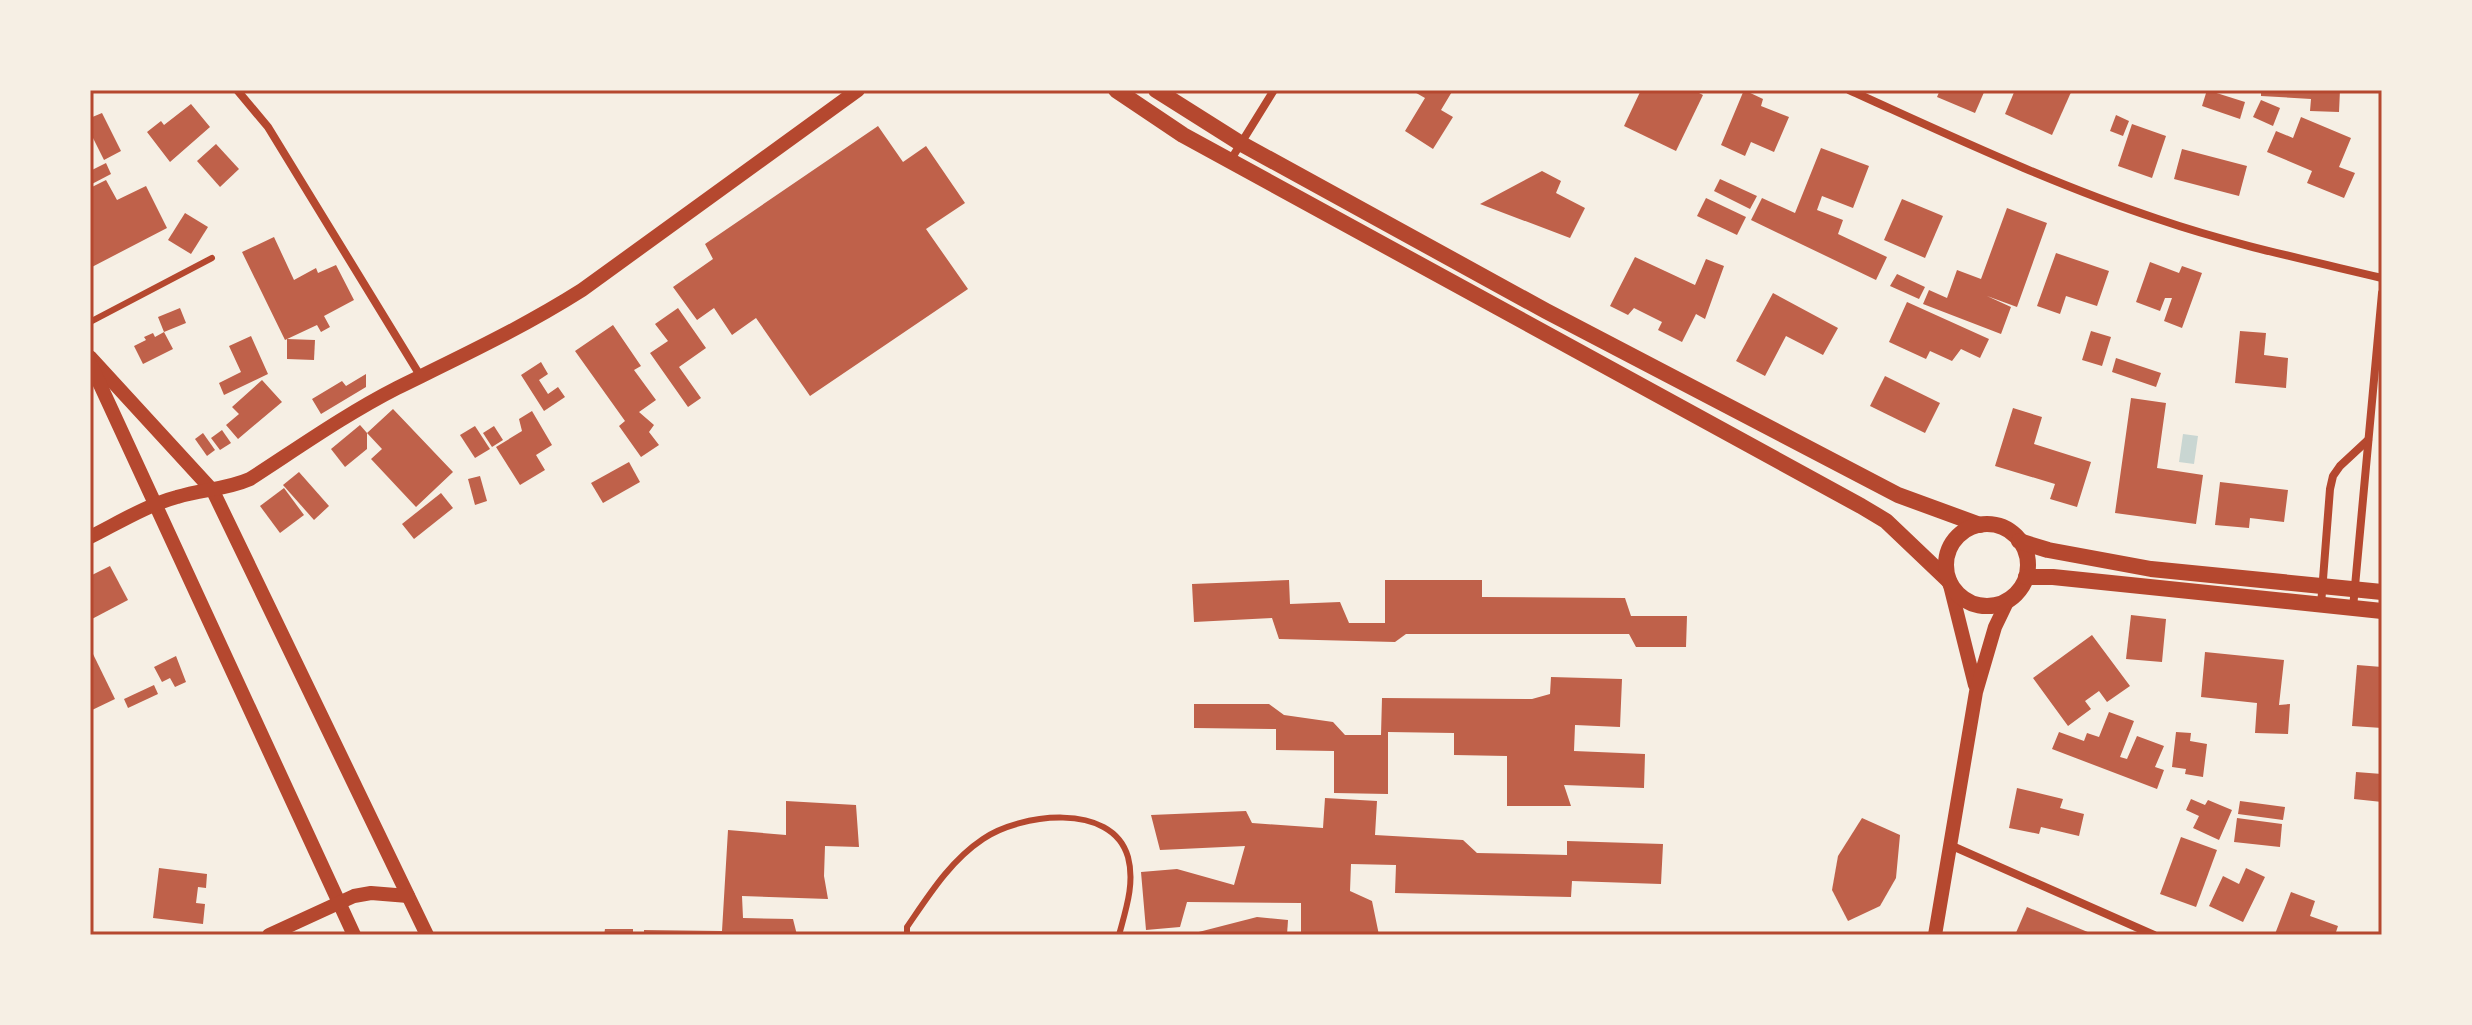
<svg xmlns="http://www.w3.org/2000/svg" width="2472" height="1025" font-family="'Asap Condensed',sans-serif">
<rect width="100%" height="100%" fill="#f6efe4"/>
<polygon fill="#c9d6d2" points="2183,434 2198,436 2194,464 2179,462"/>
<g fill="#bf614a">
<polygon points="1411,90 1453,90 1441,110 1453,117 1433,149 1405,131 1425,98"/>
<polygon points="1641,90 1693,90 1703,95 1676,151 1624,126"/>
<polygon points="1744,90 1763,99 1761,106 1789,117 1774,152 1751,142 1745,156 1721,145"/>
<polygon points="1940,90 1985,90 1975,113 1937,97"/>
<polygon points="2015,90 2072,90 2052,135 2005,114"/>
<polygon points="2207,90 2245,102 2240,119 2202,106"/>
<polygon points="2261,90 2340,90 2339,112 2310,111 2311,99 2261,96"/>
<polygon points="2261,100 2280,108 2273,126 2253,117"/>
<polygon points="191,104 210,127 170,162 147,132 161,121 164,125"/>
<polygon points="102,113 121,151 104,160 93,138 90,139 90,118"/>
<polygon points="2116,115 2129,121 2123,136 2110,131"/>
<polygon points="2301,117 2351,138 2339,167 2355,173 2344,198 2307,183 2312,171 2267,152 2276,131 2293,138"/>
<polygon points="2132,124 2166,136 2152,178 2118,166"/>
<polygon points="878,126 903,162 926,146 965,203 926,229 968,289 810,396 756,318 732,335 714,308 697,320 673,287 713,259 705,244"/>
<polygon points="216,144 239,169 220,187 197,161"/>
<polygon points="1821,148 1869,166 1853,208 1822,196 1817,210 1843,220 1838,234 1887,257 1876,280 1751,220 1762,198 1795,213"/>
<polygon points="2182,149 2247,166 2239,196 2174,179"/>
<polygon points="106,163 111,174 90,185 90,171"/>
<polygon points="1542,171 1561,181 1556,193 1585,208 1570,238 1480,204"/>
<polygon points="1720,179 1757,196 1750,209 1714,191"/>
<polygon points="106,180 117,200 146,186 167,228 90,268 90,188"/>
<polygon points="1706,198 1746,217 1737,235 1697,216"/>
<polygon points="1902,199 1943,216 1925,258 1884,240"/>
<polygon points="2007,208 2047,223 2017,307 1987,296 2011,307 2001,334 1923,304 1929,290 1947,298 1957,270 1981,279"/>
<polygon points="185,213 208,227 191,254 168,240"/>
<polygon points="274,237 294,280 316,268 318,273 336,265 354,300 324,316 330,327 321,332 317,325 285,340 242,252"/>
<polygon points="2056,253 2109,271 2097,306 2066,296 2060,314 2037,306"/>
<polygon points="1635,257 1695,285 1706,259 1724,266 1705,319 1696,314 1682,342 1658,330 1662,322 1634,308 1628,315 1610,306"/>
<polygon points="2150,262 2179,273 2182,266 2202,273 2182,328 2164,321 2172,298 2165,298 2160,311 2136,302"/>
<polygon points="1897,274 1925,287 1919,299 1890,286"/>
<polygon points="1773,293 1838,328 1823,355 1786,336 1765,376 1736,361"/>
<polygon points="1907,302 1989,339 1980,358 1961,349 1952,361 1930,351 1926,359 1889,342"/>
<polygon points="180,308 186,323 164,332 158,317"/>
<polygon points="678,308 706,348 679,367 701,398 688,407 650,353 668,341 655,324"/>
<polygon points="613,325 641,366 634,370 656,400 639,412 654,425 649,432 659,445 641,457 619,426 625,421 575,351"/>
<polygon points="2091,331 2111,337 2102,366 2082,360"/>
<polygon points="2240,331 2266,333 2264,355 2288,358 2286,388 2235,383"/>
<polygon points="164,332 173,349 143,364 134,346 146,340 144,337 153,333 155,337"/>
<polygon points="251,336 268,374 224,395 219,383 241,372 229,346"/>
<polygon points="287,339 315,340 314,360 287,359"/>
<polygon points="2116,358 2161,373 2156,387 2112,372"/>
<polygon points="541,362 548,374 539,380 548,394 558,387 565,397 544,411 521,375"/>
<polygon points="366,374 366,387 321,414 312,399 342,381 346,386"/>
<polygon points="1885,376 1940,403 1925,433 1870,406"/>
<polygon points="262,380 282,402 238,439 226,425 239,414 232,407"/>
<polygon points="2131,398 2166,403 2157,468 2203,475 2196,524 2115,513"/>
<polygon points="2013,408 2042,417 2034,444 2091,462 2077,507 2050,499 2055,484 1995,466"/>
<polygon points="393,409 453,472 416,507 371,459 382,449 367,433"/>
<polygon points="532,411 552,445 536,455 545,470 520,485 496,447 522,431 519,419"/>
<polygon points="360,425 367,433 367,449 345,467 331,449"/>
<polygon points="475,426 490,449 475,458 460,435"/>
<polygon points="494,426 503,440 492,447 483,433"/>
<polygon points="222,430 231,443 220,450 211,438"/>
<polygon points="203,433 215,450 207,456 195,439"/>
<polygon points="629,462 640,482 603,503 591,483"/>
<polygon points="299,472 329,506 314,520 283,485"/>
<polygon points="480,476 487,501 475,505 468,479"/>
<polygon points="2220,482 2288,490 2284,522 2250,518 2249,528 2215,525"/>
<polygon points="284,488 304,515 280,533 260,506"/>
<polygon points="441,493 453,508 414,539 402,524"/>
<polygon points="110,566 128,600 90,620 90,576"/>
<polygon points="1289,580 1290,604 1340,602 1349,623 1385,623 1385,580 1482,580 1482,597 1625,598 1631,616 1687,616 1686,647 1636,647 1629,634 1406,634 1395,642 1279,639 1272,618 1194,622 1192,584"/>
<polygon points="2131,615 2166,619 2162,662 2126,659"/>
<polygon points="2092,635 2130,686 2107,702 2099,691 2085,701 2091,709 2068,726 2033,678"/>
<polygon points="2205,652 2284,660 2279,705 2290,704 2288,734 2255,733 2257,703 2201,697"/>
<polygon points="93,654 115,699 90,711 90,655"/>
<polygon points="176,656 186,682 175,687 170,678 162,682 154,667"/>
<polygon points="2357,665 2382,667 2382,728 2352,726"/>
<polygon points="1551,677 1622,679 1620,727 1575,725 1574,751 1645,754 1644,788 1564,785 1571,806 1507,806 1507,756 1454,755 1454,733 1388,732 1388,794 1334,793 1334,751 1276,750 1276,729 1194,728 1194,704 1269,704 1284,715 1333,722 1345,735 1381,735 1382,698 1532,699 1550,694"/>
<polygon points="154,685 158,694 128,708 124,699"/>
<polygon points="2109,712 2134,721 2120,757 2127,759 2137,736 2164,746 2155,767 2164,770 2157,789 2052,749 2059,732 2084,741 2087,733 2099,737"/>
<polygon points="2176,732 2191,733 2190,741 2207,744 2203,777 2185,774 2186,769 2172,767"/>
<polygon points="2356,772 2382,774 2382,802 2354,799"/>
<polygon points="2017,788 2063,799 2060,808 2084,814 2079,836 2041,827 2039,834 2009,828"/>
<polygon points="1325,798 1377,801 1375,835 1463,840 1477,853 1567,855 1567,841 1663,844 1661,884 1572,881 1571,897 1395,893 1396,865 1351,864 1350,891 1372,901 1379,935 1301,935 1301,903 1187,902 1180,927 1146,930 1141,872 1177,869 1234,885 1245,846 1160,850 1151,815 1246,811 1252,823 1323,828"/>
<polygon points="2191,799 2205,805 2208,800 2232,810 2219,840 2193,828 2199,816 2186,810"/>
<polygon points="786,801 856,805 859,847 825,846 824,876 828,899 742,896 743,918 793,919 797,935 644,935 644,930 722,931 728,830 786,835"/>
<polygon points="2240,801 2285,807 2283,820 2238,814"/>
<polygon points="1862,818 1900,835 1896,878 1880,906 1848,921 1832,890 1838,856"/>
<polygon points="2237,818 2282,824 2280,847 2234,842"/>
<polygon points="2181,837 2217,850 2196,907 2160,894"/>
<polygon points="159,868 207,874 206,888 198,887 196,903 205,904 203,924 153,918"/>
<polygon points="2246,868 2265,877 2243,922 2209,906 2223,876 2239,884"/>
<polygon points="2291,892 2315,901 2310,916 2338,926 2335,935 2275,934"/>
<polygon points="2027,907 2095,935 2015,935"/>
<polygon points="1257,917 1288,920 1287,935 1187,935"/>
<polygon points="605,929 633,929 633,935 604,935"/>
</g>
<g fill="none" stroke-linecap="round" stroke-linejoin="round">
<g stroke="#b5482f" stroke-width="6">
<polyline points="90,322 212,258"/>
<path d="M907,935V927C929,895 950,861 983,839C1019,814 1112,801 1128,857C1135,883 1126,909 1119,935"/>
</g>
<g stroke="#b5482f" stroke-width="8">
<polyline points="237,90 268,127 421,377"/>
<path d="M1849,90C1951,136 2052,184 2158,219C2231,244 2307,260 2382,278"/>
<polyline points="1230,161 1274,90"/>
<polyline points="2321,605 2330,489 2333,476 2340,466 2368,440"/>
<polyline points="2353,608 2382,293"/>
<polyline points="1950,845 2154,935"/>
</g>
<g stroke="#b5482f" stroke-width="14">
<polyline points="90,357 213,491 427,935"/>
<polyline points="91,365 354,935"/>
<path d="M90,537C118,523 147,505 177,497C202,489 225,490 250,479C298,448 346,414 397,388C460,357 522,328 582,290L858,90"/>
<polyline points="1950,585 1975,685"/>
<polyline points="269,935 354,896 371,893 408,896"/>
<polyline points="1935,935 1976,692 1995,627 2008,600"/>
</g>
<g stroke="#b5482f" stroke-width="16">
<polyline points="1116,90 1183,135 1861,506 1886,521 1949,581"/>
<polyline points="1156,90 1240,143 1546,311 1898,495 1980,525"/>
<circle cx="1987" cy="565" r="41"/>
<polyline points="2019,541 2048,550 2151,569 2382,592"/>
<polyline points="2026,577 2053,577 2382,611"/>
</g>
</g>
<rect width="2472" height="1025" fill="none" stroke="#f6efe4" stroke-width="184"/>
<rect x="92" y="92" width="2288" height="841" fill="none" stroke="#b5482f" stroke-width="3"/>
</svg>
